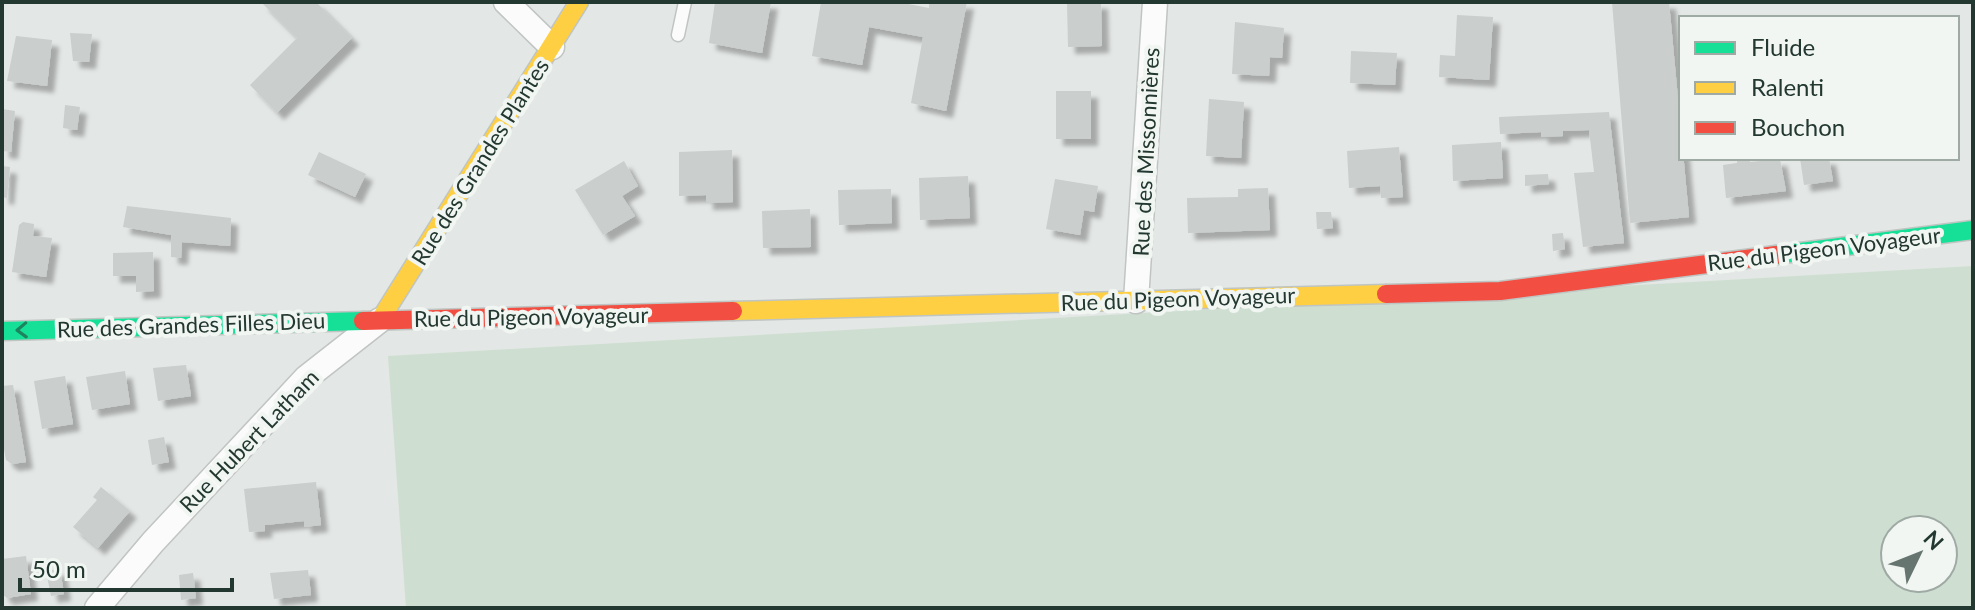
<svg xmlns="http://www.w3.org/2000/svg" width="1975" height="610" font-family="Lato,sans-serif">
<defs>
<filter id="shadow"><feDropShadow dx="7" dy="7" stdDeviation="2" flood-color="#0004"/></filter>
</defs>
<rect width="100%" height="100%" fill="#e3e7e5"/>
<path fill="#cedfd1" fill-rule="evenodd" d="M1973,266V608H406L388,356ZM1895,530H1943V578H1895Z"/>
<g fill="#cacecc" filter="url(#shadow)">
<polygon points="261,2 316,2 352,38 277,113 250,85 297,38"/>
<polygon points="715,2 771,2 762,53 709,43"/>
<polygon points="821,2 898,2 929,8 929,2 967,2 946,111 911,103 923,37 869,27 862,65 812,56"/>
<polygon points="1067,2 1101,2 1102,46 1068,47"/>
<polygon points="1612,2 1669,2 1689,217 1630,223"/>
<polygon points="1457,15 1493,17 1489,80 1439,77 1440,55 1455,56"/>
<polygon points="1235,22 1284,28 1282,58 1270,57 1269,76 1232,74"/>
<polygon points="70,33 92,34 89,62 73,61"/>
<polygon points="16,36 52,40 47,86 7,81"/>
<polygon points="1351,51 1397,53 1395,85 1350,83"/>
<rect x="1056" y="91" width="35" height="48"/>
<polygon points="1209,99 1244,102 1241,158 1206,156"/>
<polygon points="65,105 80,107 77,130 63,128"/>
<polygon points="2,109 15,111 11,152 2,151"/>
<polygon points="1609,112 1624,243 1583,247 1574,173 1594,172 1589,130 1563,131 1563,136 1541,137 1541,132 1500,134 1499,117"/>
<polygon points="1501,142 1503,178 1453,181 1452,145"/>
<polygon points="1399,147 1403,197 1381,198 1380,186 1349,188 1347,151"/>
<polygon points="732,150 733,202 706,203 706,195 679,196 679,152"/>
<polygon points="319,152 366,174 355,197 308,175"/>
<polygon points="1737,158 1750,158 1750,162 1780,159 1786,191 1726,198 1723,165 1737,163"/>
<polygon points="1800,158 1829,158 1833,181 1804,185"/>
<polygon points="624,161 638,186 622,196 635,216 603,235 575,190"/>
<polygon points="2,166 10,167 7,198 2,197"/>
<polygon points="1548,174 1549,184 1525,186 1525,175"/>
<polygon points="968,176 970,218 920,220 919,178"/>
<polygon points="1055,179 1098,186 1094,212 1084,210 1080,235 1046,229"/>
<polygon points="1268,188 1270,230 1188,233 1187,198 1238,197 1238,189"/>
<polygon points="891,189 892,223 839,225 838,190"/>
<polygon points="127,206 231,218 230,246 182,242 181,258 171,257 171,235 123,227"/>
<polygon points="810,209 811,247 763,248 762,211"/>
<polygon points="1316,212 1331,212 1333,228 1317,229"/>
<polygon points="23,222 34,224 33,236 52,238 46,277 12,272 19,225"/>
<polygon points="1563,233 1565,249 1553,251 1552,234"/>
<polygon points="153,252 154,291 136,292 136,276 113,276 113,253"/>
<polygon points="186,365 191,396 158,401 153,368"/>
<polygon points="125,371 130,404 92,410 86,377"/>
<polygon points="65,376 73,424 42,429 34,381"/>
<polygon points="13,385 26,462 12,464 6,460 2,438 2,386"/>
<polygon points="164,437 169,462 152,465 148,440"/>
<polygon points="316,482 321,525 304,527 304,521 265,525 265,531 249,532 244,489"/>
<polygon points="101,487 130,511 98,548 73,527 97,500 93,497"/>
<polygon points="26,556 31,594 7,598 2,594 2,559"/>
<polygon points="60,569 64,594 51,596 46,571"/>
<polygon points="308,570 311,595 274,599 270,573"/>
<polygon points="193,573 196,598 181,600 179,575"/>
</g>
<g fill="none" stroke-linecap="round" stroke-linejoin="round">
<defs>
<polyline id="lane" points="678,35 685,2"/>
<g id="street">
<polyline points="506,2 552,47"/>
<polyline points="1136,301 1155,2"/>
<polyline points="97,608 153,542 306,378 380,320"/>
</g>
<g id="fast">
<polyline points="1776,255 1973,230"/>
<polyline points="2,331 363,321"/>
</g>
<g id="slow">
<polyline points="733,311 1386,294"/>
<polyline points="380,320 579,2"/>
</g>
<g id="jam">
<polyline points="1386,294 1500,291 1776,255"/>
<polyline points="363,321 733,311"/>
</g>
</defs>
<use href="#lane" stroke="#c0c4c2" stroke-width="15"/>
<use href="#street" stroke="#c0c4c2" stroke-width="27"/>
<use href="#fast" stroke="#bfc5c2" stroke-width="21"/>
<use href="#slow" stroke="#bfc5c2" stroke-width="21"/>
<use href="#jam" stroke="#bfc5c2" stroke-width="21"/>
<use href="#lane" stroke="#fbfbfb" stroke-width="12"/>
<use href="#street" stroke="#fbfbfb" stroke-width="24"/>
<use href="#fast" stroke="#16e098" stroke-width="18"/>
<use href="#slow" stroke="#ffcf43" stroke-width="18"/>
<use href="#jam" stroke="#f24e42" stroke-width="18"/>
</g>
<defs><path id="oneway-chevron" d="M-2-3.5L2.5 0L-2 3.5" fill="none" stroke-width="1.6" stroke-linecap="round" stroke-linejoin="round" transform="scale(2)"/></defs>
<use stroke="#1d845f" href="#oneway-chevron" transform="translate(22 330) rotate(178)"/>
<g text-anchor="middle" stroke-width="8" stroke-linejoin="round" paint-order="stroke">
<g font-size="22" fill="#233830" stroke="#f1f6f3">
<text transform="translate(1146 152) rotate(-87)" y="8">Rue des Missonnières</text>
<text transform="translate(480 162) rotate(-58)" y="8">Rue des Grandes Plantes</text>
<text transform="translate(1824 249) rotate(-7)" y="8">Rue du Pigeon Voyageur</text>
<text transform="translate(1178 299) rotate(-2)" y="8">Rue du Pigeon Voyageur</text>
<text transform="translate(531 317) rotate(-1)" y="8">Rue du Pigeon Voyageur</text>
<text transform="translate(191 325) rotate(-2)" y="8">Rue des Grandes Filles Dieu</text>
<text transform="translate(249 441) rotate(-46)" y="8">Rue Hubert Latham</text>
</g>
</g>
<rect width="1975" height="610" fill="none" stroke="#233830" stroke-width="8"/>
<rect x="1679" y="16" width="280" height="144" fill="#f1f6f3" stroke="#9faaa5" stroke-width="2"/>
<rect x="1695" y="42" width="40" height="12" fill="#16e098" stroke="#9faaa5" stroke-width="2"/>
<text x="1751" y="56" font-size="24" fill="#233830">Fluide</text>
<rect x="1695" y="82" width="40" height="12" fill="#ffcf43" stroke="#9faaa5" stroke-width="2"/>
<text x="1751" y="96" font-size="24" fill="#233830">Ralenti</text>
<rect x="1695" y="122" width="40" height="12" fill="#f24e42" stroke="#9faaa5" stroke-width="2"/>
<text x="1751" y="136" font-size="24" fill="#233830">Bouchon</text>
<g transform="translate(1919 554) rotate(47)"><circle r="38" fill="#f1f6f3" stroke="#9faaa5" stroke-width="2"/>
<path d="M0-6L14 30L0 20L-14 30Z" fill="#66756f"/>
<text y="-12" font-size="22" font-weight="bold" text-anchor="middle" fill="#233830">N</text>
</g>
<path d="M20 578v12h212v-12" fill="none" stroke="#233830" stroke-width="4"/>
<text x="32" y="578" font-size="24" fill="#233830" stroke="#f1f6f3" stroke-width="6" paint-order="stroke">50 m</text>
</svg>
